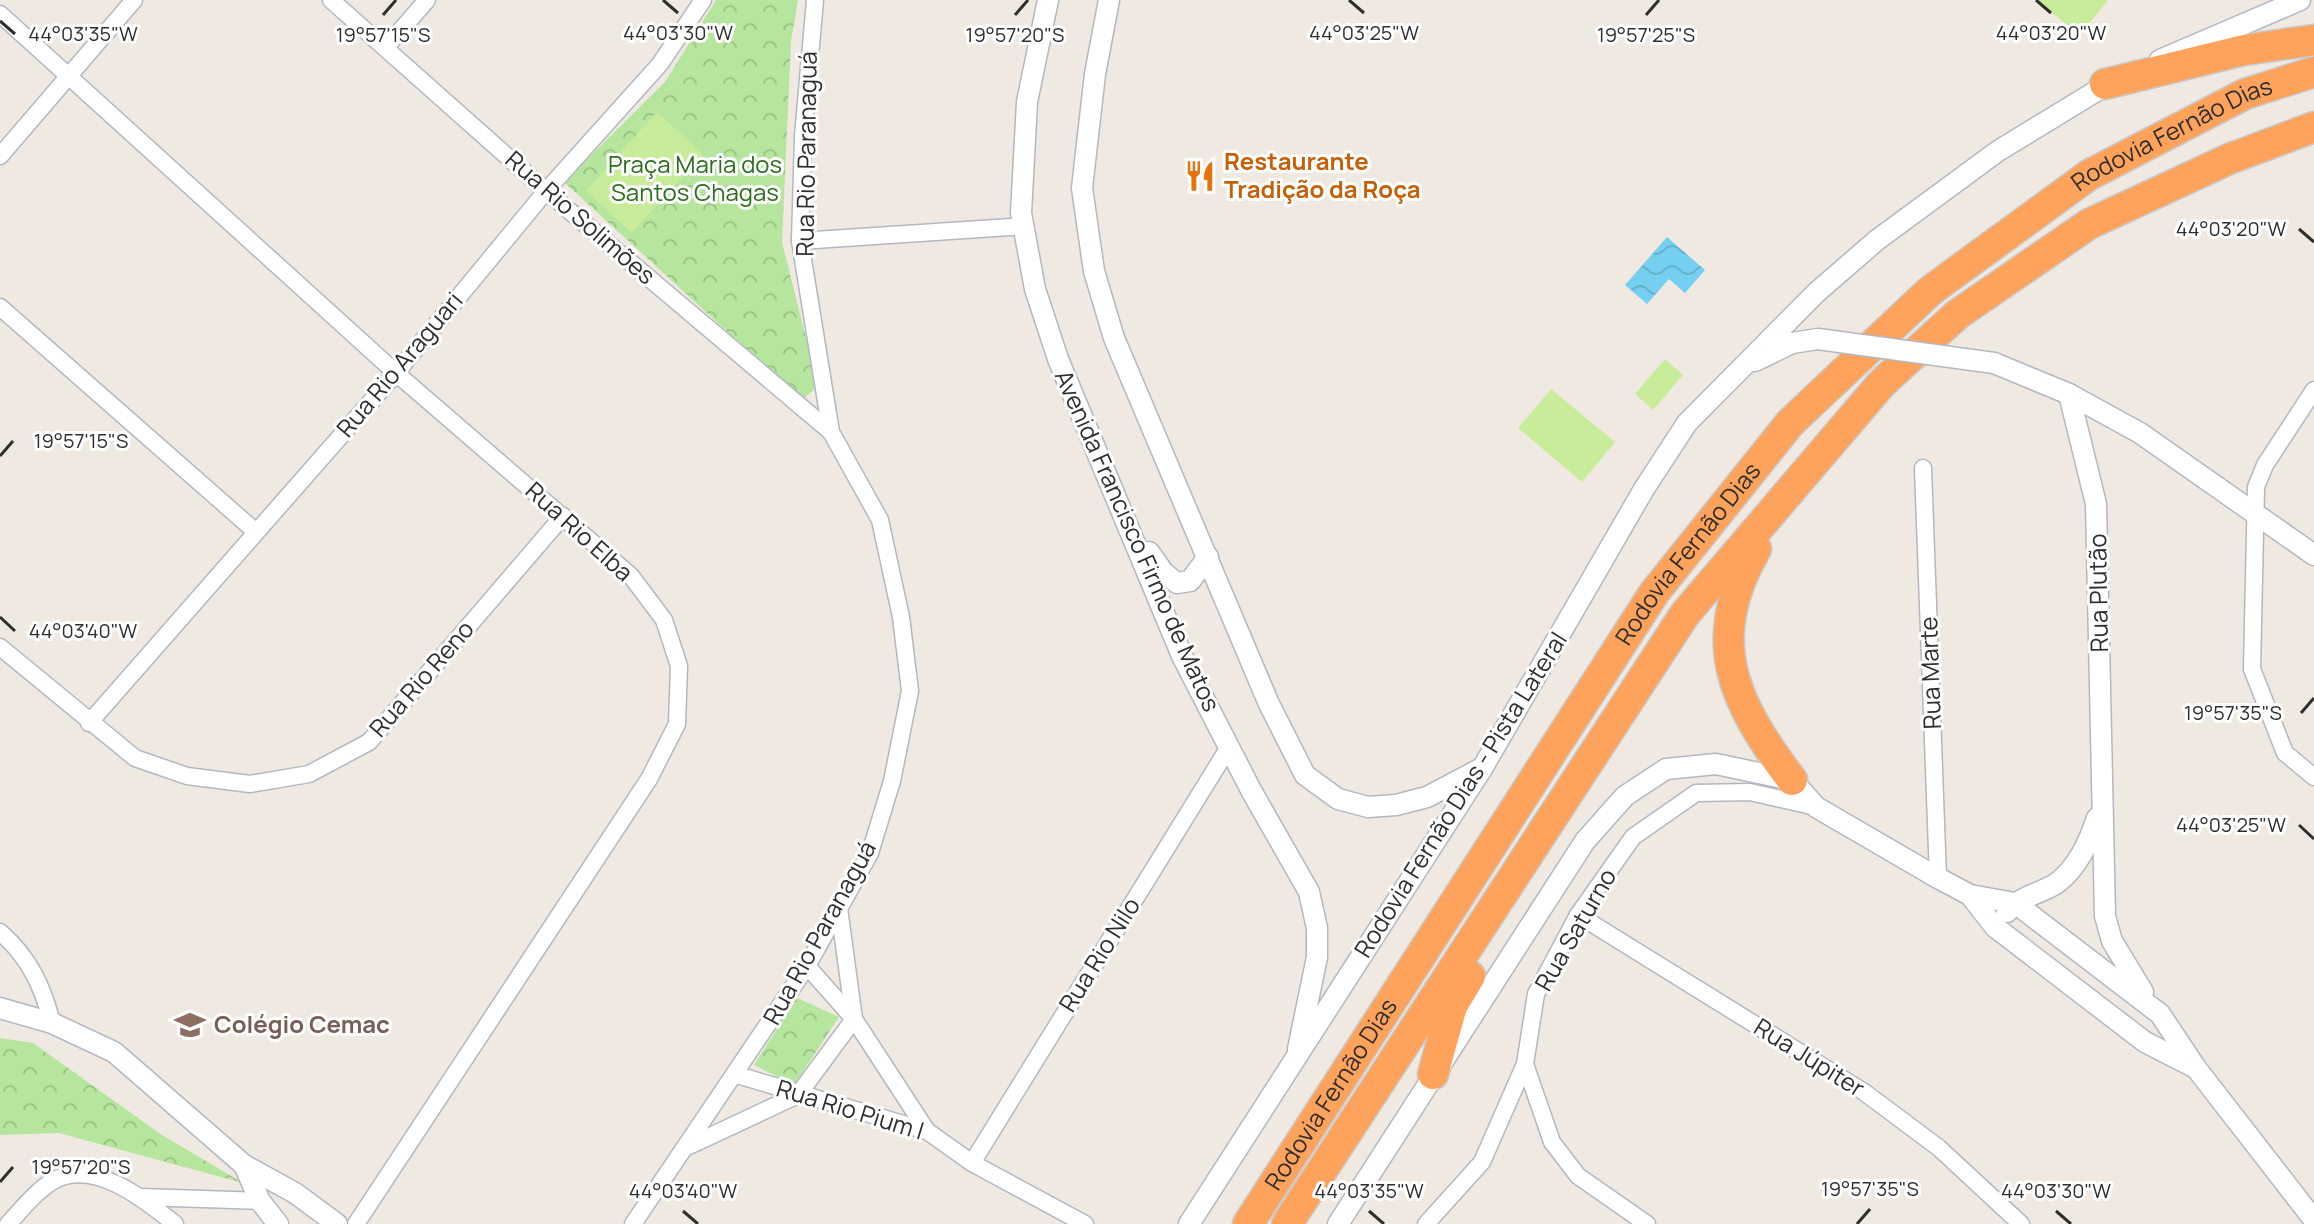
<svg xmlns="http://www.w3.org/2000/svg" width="2314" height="1224" font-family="Manrope,sans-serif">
<defs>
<pattern id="forest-crowns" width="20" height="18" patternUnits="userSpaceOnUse" patternTransform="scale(2)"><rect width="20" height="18" fill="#b6e59e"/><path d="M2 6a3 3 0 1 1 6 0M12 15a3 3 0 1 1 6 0" fill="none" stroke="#9dc588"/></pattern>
<pattern id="water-waves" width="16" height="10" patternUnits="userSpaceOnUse" patternTransform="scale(2)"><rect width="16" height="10" fill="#75cff0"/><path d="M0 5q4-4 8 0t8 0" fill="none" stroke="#66b2ce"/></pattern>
</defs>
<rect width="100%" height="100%" fill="#efe9e1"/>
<g fill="url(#forest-crowns)">
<polygon points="716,0 798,0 791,41 782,242 818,386 802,400 564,182 665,82"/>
<polygon points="797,998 839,1017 794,1085 754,1065"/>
<polygon points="0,1038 33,1043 162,1135 243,1183 59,1133 0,1135"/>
</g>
<g fill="#c9ec9a">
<polygon points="2036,0 2108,0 2080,35"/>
<polygon points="657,112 703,154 632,233 586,191"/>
<polygon points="1665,359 1683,375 1653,410 1635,394"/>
<polygon points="1551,389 1615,442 1582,482 1518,428"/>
</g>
<polygon fill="url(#water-waves)" points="1667,237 1705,270 1685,293 1669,279 1647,304 1625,285"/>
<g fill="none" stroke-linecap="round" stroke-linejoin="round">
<defs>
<g id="minor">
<polyline points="331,0 546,191 831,432"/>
<polyline points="0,14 396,373 631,576 664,620 679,666 677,724 649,779 356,1224"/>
<polyline points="386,47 427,0"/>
<polyline points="0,156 134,0"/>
<polyline points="800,241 1024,226"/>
<polyline points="0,307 256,532"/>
<polyline points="2314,390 2265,465 2256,487 2252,669 2285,753 2314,777"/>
<polyline points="1923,468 1938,878"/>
<polyline points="0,647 135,758 187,776 250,784 309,774 369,742 563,516"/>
<polyline points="89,723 396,373 546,191 660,64 703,0"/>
<polyline points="1578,915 1864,1092 1939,1148 2021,1224"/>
<path d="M0,932C29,957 43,987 52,1023"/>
<polyline points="807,966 854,1019 927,1131"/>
<polyline points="737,1075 927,1131 972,1163 1085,1224"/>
<polyline points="689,1146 798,1095 854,1019 839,908"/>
<polyline points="972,1163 1229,747"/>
<polyline points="141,1197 260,1201"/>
<path d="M8,1224C22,1209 36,1191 53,1181C94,1158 145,1200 175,1224"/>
<polyline points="633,1224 807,966 870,853 892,781 910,691 901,617 880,520 831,432 800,241 803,136 815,0"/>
<polyline points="1426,1224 1482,1162 1525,1064"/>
<polyline points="1647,1224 1578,1176 1552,1142 1525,1064 1536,994 1578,915 1633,837 1696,793 1750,792 1816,807"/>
</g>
<g id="tertiary">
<polyline points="1048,0 1027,102 1021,213 1035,289 1058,359 1182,656 1252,792 1309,892 1317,928 1317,957 1298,1049"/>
<polyline points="1109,0 1095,74 1082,188 1094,271 1114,338 1269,704 1305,775 1338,799 1368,807 1396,805 1427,797 1480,769"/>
<polyline points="2160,60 2300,0"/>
<polyline points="1755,361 1792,343 1818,339"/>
<polyline points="1994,363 2069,394 2140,433 2314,555"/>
<polyline points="2069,394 2096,504 2105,916 2112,941 2143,992"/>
<polyline points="1149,552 1164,573 1177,583 1190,581 1208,557"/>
<polyline points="1970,895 1995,927 2145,1042 2192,1066"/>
<path d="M2007,912C2020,896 2040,894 2057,883C2078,867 2089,842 2097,818"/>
<polyline points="0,1008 52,1023 114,1052 244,1165 295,1193 337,1224"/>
<polyline points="244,1165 260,1201 278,1224"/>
<polyline points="1189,1224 1483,767 1644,489 1687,423 1817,292 1877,240 1998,151 2116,79"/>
<polyline points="1338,1224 1585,841 1625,796 1666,769 1716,764 1792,780 1816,807 1938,878 1970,895 2015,903 2160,1014 2196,1068 2314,1220"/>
</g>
<g id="motorway">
<polyline points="2105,84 2244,50 2314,40"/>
<path d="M1756,549C1703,641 1733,702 1792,780"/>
<polyline points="1433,1074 1452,1006 1470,976"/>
<path id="s1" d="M1248,1224L1654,593L1790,423L1930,291L2089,175L2245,94L2314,72"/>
<polyline points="1287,1224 1685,614 1882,383 1958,314 2089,224 2229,159 2314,127"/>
</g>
</defs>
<use href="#minor" stroke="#b4b7c1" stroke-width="19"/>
<use href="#tertiary" stroke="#b4b7c1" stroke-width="23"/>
<use href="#motorway" stroke="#c9c9c9" stroke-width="33"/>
<use href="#minor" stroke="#fff" stroke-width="16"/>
<use href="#tertiary" stroke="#fff" stroke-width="20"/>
<use href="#motorway" stroke="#ffa35c" stroke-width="30"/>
<defs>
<polyline id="tertiary-bridge" points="1818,339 1994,363"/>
</defs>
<use href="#tertiary-bridge" stroke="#b4b7c1" stroke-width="23" stroke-linecap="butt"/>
<use href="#tertiary-bridge" stroke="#fff" stroke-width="20"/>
</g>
<path fill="none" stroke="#2e2e2e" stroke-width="3" d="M663,0L678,13M1349,0L1364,13M2036,0L2051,13M383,15L396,0M1015,15L1028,0M1646,15L1659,0M0,21L15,34M2299,229L2314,242M0,456L13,441M0,617L15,631M2301,713L2314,698M2299,825L2314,839M0,1182L13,1167M683,1211L698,1224M1369,1211L1384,1224M2056,1211L2071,1224M1857,1224L1870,1209"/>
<defs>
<symbol id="restaurant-bare" viewBox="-9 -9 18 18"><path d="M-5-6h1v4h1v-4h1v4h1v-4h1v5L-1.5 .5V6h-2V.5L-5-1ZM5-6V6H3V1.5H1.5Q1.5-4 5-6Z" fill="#e8710a" stroke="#fff" stroke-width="2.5" paint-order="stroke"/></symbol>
<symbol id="university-bare" viewBox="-9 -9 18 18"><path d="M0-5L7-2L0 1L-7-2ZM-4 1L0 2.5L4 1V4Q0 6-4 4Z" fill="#8d6e63" stroke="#fff" stroke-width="2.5" paint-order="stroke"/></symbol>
</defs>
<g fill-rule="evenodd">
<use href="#restaurant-bare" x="1178" y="154" width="44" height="44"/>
<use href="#university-bare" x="168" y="1003" width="44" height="44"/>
</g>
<g text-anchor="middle" stroke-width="6" stroke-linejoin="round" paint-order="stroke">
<g font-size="24" fill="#2e2e2e" stroke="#fff">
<text dy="8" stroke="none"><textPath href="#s1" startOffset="1450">Rodovia Fernão Dias</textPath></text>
<text transform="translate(807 154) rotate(-89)" y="8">Rua Rio Paranaguá</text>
<text transform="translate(580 218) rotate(41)" y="8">Rua Rio Solimões</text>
<text transform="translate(400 365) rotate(-50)" y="8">Rua Rio Araguari</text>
<text transform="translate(579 532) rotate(42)" y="8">Rua Rio Elba</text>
<text transform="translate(1137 541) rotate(66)" y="8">Avenida Francisco Firmo de Matos</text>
<text dy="8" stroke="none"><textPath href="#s1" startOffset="802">Rodovia Fernão Dias</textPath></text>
<text transform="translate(2099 593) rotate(-91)" y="8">Rua Plutão</text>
<text transform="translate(1931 673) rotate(-92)" y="8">Rua Marte</text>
<text transform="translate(422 679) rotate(-49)" y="8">Rua Rio Reno</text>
<text transform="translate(1461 795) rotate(-58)" y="8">Rodovia Fernão Dias - Pista Lateral</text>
<text transform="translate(1576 930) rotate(-60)" y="8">Rua Saturno</text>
<text transform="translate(820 933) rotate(-61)" y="8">Rua Rio Paranaguá</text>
<text transform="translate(1100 955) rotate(-58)" y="8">Rua Rio Nilo</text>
<text transform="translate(1809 1058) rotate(32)" y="8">Rua Júpiter</text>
<text dy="8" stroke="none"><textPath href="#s1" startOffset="154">Rodovia Fernão Dias</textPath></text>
<text transform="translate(850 1110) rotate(17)" y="8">Rua Rio Pium I</text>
</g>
<g font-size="24" font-weight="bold" fill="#c56008" stroke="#fff" text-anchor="start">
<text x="1224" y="170">Restaurante<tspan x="1224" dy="28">Tradição da Roça</tspan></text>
</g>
<g font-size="24" fill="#2c6e1b" stroke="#fff">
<text x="695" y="173">Praça Maria dos<tspan x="695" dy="28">Santos Chagas</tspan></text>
</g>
<g font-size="24" font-weight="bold" fill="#785e54" stroke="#fff" text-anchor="start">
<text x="214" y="1033">Colégio Cemac</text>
</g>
</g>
<g font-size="20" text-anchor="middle" fill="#2e2e2e" stroke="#fff" stroke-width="6" stroke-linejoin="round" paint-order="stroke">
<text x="678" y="40">44°03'30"W</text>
<text x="1364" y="40">44°03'25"W</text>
<text x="2051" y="40">44°03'20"W</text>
<text x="83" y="41">44°03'35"W</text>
<text x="383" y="42">19°57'15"S</text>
<text x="1015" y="42">19°57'20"S</text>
<text x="1646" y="42">19°57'25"S</text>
<text x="2231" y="236">44°03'20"W</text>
<text x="81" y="448">19°57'15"S</text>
<text x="83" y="638">44°03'40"W</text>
<text x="2233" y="720">19°57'35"S</text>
<text x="2231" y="832">44°03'25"W</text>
<text x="81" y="1174">19°57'20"S</text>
<text x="1870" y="1196">19°57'35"S</text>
<text x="683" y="1198">44°03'40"W</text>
<text x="1369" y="1198">44°03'35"W</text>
<text x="2056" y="1198">44°03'30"W</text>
</g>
</svg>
